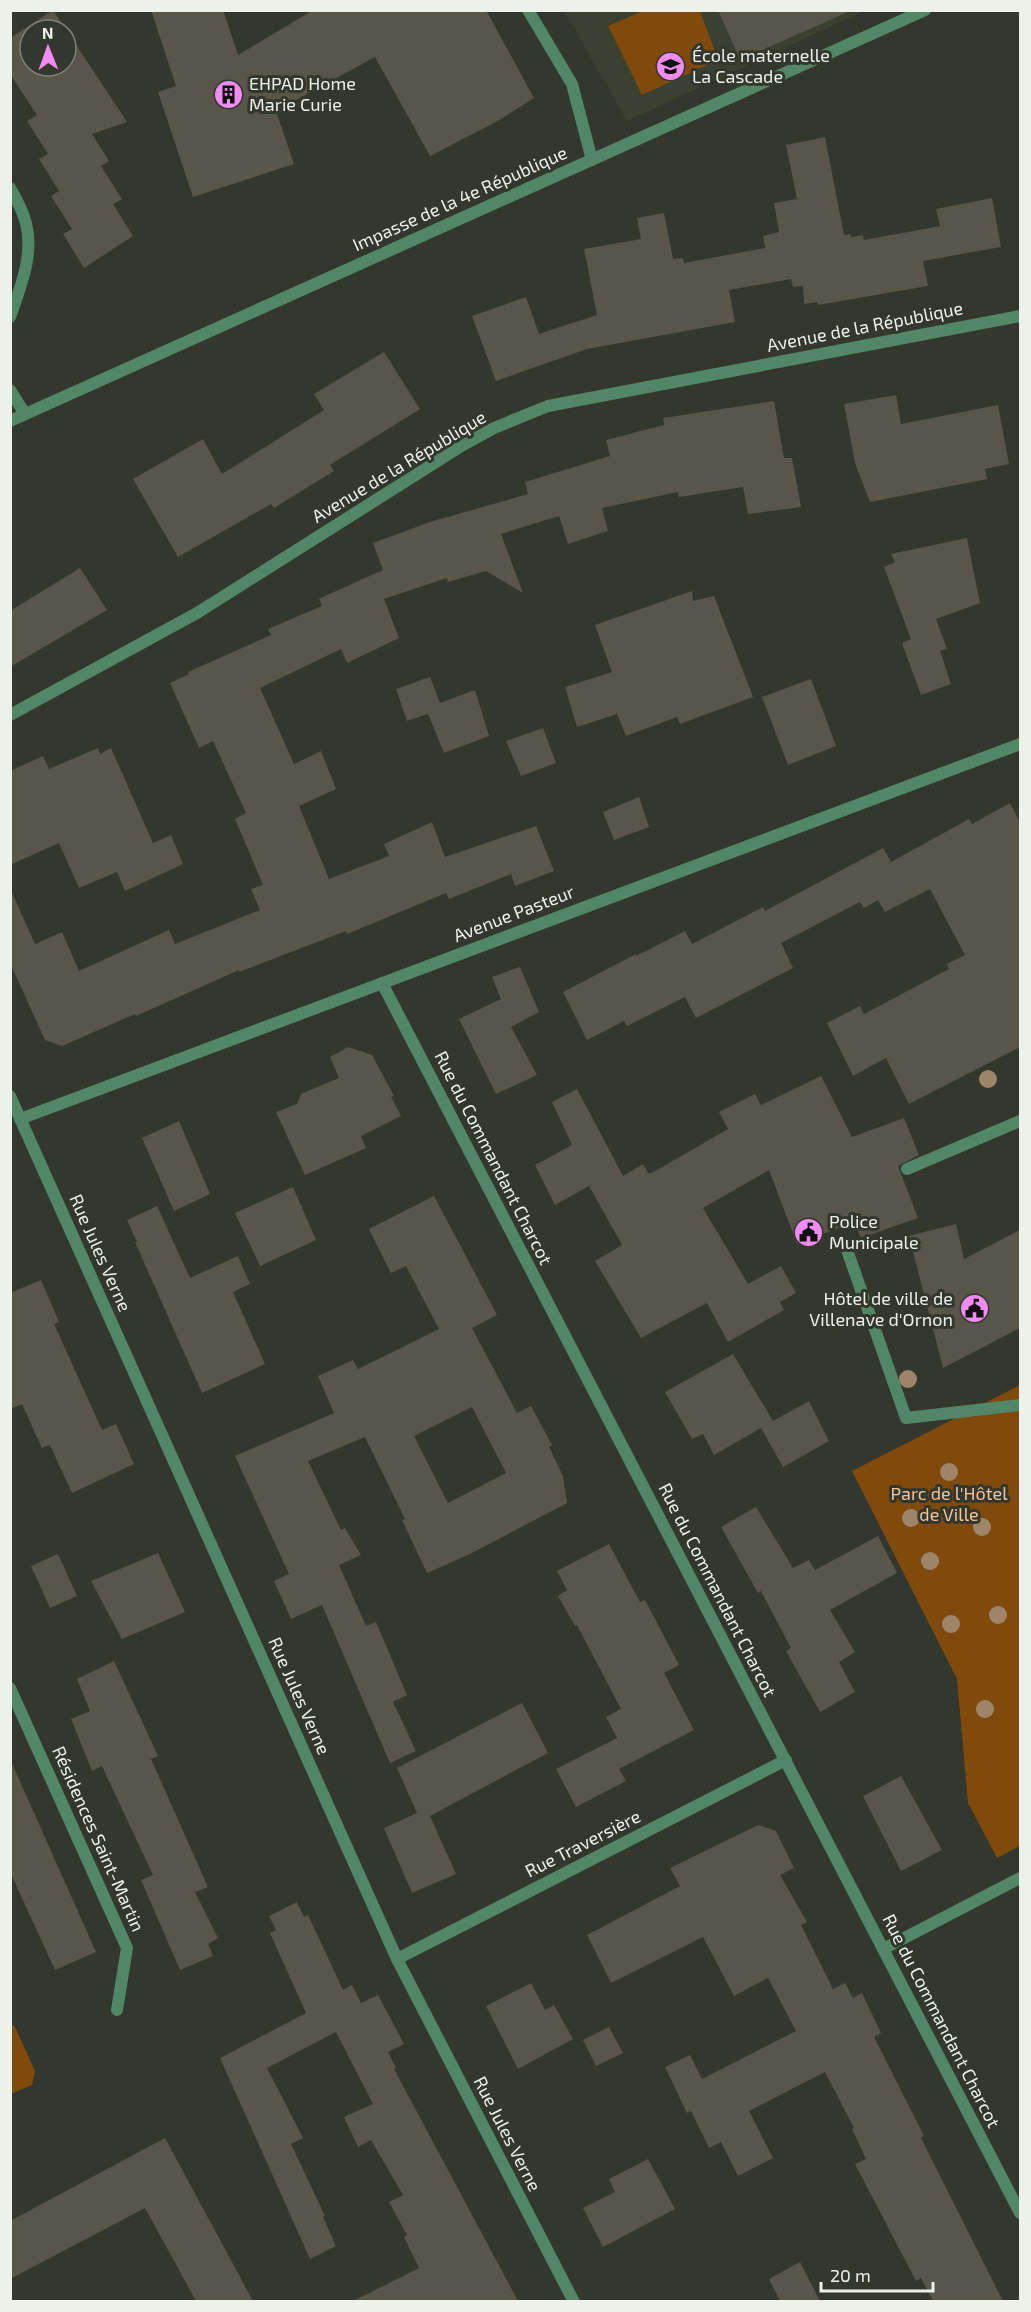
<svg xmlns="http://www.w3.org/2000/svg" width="1031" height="2312" font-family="'Exo 2',sans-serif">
<rect width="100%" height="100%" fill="#33372d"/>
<polygon fill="#3a4131" points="564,11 864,11 627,121"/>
<g fill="#804a0c">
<polygon points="643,11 700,11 718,60 642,95 608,26"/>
<polygon points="1020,1385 1020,1846 997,1858 968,1803 957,1679 852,1471"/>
<polygon points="11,2024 15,2027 35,2071 32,2085 11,2094"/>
</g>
<g fill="#58554a" fill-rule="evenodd">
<path d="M53,10L127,122L92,134L109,161L101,166L122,199L113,204L133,236L84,268L63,234L72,229L51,196L59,191L39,159L48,154L27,121L37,115L10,74V38ZM30,30H66V66H30Z"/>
<polygon points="151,10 223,10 238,55 313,10 486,10 534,98 496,122 430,156 375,57 276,111 294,164 193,197 158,92 176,86"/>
<polygon points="718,10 852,10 740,60"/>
<polygon points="825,137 844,235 850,234 851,237 863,235 864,240 940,226 936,209 992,198 1001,247 923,261 928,286 818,305 817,302 804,304 803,286 793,287 791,279 729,290 735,322 587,349 496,381 472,316 526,297 539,334 597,315 584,249 641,239 637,218 664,213 673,259 683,258 684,263 765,248 763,236 779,232 774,203 797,199 786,145"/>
<polygon points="384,352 420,409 330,465 334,471 274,508 271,504 178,557 133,479 203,439 222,474 324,410 314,394"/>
<polygon points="896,395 901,424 998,405 1009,464 985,469 987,479 870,502 855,463 844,404"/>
<polygon points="774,401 784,458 792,458 801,507 748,514 743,487 679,497 678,492 602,508 608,531 568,544 559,516 501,534 523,593 486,571 448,582 447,578 384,599 399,638 347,663 341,649 260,688 294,764 321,751 336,789 299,806 329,879 389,856 384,844 432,822 445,857 536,826 554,871 515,886 511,874 449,899 446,893 347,934 346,931 239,972 239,970 136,1016 135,1014 62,1046 45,1040 10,963 10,888 35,944 62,932 79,971 169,930 175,944 260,910 251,889 263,885 235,819 246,813 213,741 199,748 170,683 189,674 188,672 271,635 268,629 322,606 319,599 325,596 383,570 373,543 430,522 528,494 525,482 610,456 606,440 664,425 663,418"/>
<polygon points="967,538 980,603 936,619 947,649 940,651 951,684 921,695 902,643 911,639 884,567 895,562 891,554"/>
<polygon points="80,568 107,610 10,667 10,611"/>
<polygon points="692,591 693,601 714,596 753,697 680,724 677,717 626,736 617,714 577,727 565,687 612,672 595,625"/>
<polygon points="430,677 440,703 475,690 489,736 444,753 428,714 407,721 396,689"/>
<polygon points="811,679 836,746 788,765 762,697"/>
<polygon points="543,728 556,763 521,776 506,741"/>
<polygon points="98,748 100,754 111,748 153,843 171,835 183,864 125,891 117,872 79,888 59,843 10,865 10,771 43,756 49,769"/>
<polygon points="639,797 649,827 614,840 603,812"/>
<polygon points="1010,803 1020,822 1020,1047 909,1104 886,1058 853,1076 827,1023 860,1006 864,1014 949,969 947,964 965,955 930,889 885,912 878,900 864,908 860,902 781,943 793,968 696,1018 685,997 627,1026 624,1021 587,1040 563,992 636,954 636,956 685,931 692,944 763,907 765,911 883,848 891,862 969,819 972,824"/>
<polygon points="520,967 539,1012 511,1027 537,1075 496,1094 459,1019 501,999 492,977"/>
<polygon points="348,1047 372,1055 394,1096 391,1097 401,1116 361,1136 366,1148 305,1175 276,1112 297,1104 301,1094 339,1078 330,1057"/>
<polygon points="821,1076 852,1137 904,1118 919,1155 898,1166 918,1218 861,1238 854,1222 797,1244 769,1170 703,1208 748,1284 781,1266 796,1293 780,1302 784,1310 728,1342 707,1303 641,1338 595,1261 622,1245 589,1186 555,1205 535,1165 572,1145 552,1102 577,1089 623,1176 643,1164 648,1173 652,1173 728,1129 719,1112 755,1094 761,1105"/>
<polygon points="179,1121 210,1194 174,1211 142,1138"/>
<polygon points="293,1187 316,1240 260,1266 235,1213"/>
<path d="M434,1196L497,1315L472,1328L517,1413L531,1406L552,1445L549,1447L563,1476L567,1503L470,1554L427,1573L402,1520L405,1519L365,1437L308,1461L341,1530L345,1528L361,1555L339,1565L366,1626L376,1622L407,1695L393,1702L416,1751L390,1763L322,1605L291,1619L274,1581L289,1574L235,1456L334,1413L318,1376L353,1360L358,1369L439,1329L406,1266L391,1273L369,1229ZM472,1407L506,1473L448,1503L414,1436Z"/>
<polygon points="157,1206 190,1278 238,1256 250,1284 233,1292 265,1364 202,1393 135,1242 137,1242 127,1220"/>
<polygon points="956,1224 964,1259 1020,1230 1020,1328 943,1368 909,1236"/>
<polygon points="41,1280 59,1322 54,1324 102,1430 116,1424 134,1464 72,1493 50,1445 42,1448 22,1404 10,1409 10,1293"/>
<polygon points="733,1354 773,1421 809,1401 829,1441 783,1467 761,1428 714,1455 703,1434 692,1439 665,1392"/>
<polygon points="756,1507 793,1568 809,1560 815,1570 878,1536 897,1573 830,1610 855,1652 839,1662 855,1692 820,1712 786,1651 791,1648 761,1591 758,1593 721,1527"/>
<polygon points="609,1544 640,1602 645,1600 679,1665 664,1673 694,1730 619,1769 626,1781 576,1807 556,1769 617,1738 606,1717 621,1709 577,1625 575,1626 558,1596 567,1590 557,1571"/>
<polygon points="158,1553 185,1612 122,1639 91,1581"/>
<polygon points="58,1554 77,1596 50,1608 31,1566"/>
<polygon points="114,1661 158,1756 151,1759 208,1887 195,1892 218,1938 208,1944 213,1956 180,1970 141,1880 153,1875 102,1766 92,1771 71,1719 90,1711 77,1679"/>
<polygon points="522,1703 548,1753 430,1816 456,1874 412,1893 384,1828 417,1813 397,1768"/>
<polygon points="10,1759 96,1952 55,1970 10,1872"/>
<polygon points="901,1776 942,1850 901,1871 863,1796"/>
<polygon points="758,1825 776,1831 794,1868 780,1875 807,1922 801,1925 833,1989 845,1983 853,1998 862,1993 881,2033 874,2037 924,2136 921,2138 1003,2301 933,2301 921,2278 916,2281 855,2164 866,2159 852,2129 854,2128 825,2072 749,2111 773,2158 738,2176 721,2142 709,2148 691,2111 687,2113 665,2067 690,2055 702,2079 796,2031 768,1978 734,1996 703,1937 611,1983 587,1935 680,1886 670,1868"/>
<polygon points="297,1902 304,1917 308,1915 343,1990 352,1985 361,2003 378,1995 404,2044 388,2052 396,2068 394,2069 518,2301 353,2301 419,2268 404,2237 407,2235 389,2202 403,2195 371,2140 358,2147 344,2117 373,2104 336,2032 267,2068 303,2138 291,2144 325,2216 323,2217 336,2246 310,2259 220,2058 306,2013 270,1933 276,1930 269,1916"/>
<polygon points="531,1983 545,2010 554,2005 573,2039 518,2069 486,2006"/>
<polygon points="609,2027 623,2053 596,2066 583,2040"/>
<polygon points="165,2138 253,2301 196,2301 145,2208 10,2279 10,2221"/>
<polygon points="648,2159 675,2209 603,2247 583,2208 615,2192 609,2179"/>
<polygon points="800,2262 820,2301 780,2301 769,2279"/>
</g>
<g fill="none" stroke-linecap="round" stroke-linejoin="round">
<g stroke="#518667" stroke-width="12">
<polyline points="528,10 572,84 592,160"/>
<path d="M10,188C15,197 21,207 24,217C36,250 21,286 10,317"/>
<polyline points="10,390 25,414"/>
<polyline points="907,1169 1020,1121"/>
<polyline points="847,1250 906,1418 1020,1405"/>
</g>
<g stroke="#518667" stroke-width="12">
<polyline points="10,421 925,10"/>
<polyline points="10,715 197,613 463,445 494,428 548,406 1020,316"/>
<polyline points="382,983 1020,2213"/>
<polyline points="10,1096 397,1959 574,2302"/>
<polyline points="20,1119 1020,744"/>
<polyline points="10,1688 127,1948 117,2010"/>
<polyline points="883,1949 1020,1878"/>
<polyline points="397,1959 786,1760"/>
</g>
</g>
<g fill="#9e8468">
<circle cx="988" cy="1079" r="9"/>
<circle cx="908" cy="1379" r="9"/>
<circle cx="949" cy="1472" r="9"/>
<circle cx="911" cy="1518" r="9"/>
<circle cx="982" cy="1527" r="9"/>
<circle cx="930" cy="1561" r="9"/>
<circle cx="998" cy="1615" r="9"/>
<circle cx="951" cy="1624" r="9"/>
<circle cx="985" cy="1709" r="9"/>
</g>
<defs>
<symbol id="school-disc" viewBox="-11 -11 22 22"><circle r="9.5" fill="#f28af3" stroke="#33372d"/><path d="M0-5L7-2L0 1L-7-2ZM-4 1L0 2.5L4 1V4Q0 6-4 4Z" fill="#111"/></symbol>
<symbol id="building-disc" viewBox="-11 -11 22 22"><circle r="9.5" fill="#f28af3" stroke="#33372d"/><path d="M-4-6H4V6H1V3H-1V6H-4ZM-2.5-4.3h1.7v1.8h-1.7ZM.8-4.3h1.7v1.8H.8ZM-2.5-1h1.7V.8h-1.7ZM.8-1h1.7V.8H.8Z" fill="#111"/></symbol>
<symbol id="civic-disc" viewBox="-11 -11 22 22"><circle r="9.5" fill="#f28af3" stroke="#33372d"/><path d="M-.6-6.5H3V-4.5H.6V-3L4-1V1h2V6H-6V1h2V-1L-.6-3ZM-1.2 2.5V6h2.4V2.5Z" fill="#111"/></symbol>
</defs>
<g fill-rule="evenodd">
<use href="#school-disc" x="654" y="50" width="33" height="33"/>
<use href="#building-disc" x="212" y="78" width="33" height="33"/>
<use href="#civic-disc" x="792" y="1216" width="33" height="33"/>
<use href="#civic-disc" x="958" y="1292" width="33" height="33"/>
</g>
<g text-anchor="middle" stroke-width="6" stroke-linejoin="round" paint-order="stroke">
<g font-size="18" fill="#eef0ea" stroke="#33372d" text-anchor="start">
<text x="692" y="62">École maternelle<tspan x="692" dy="21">La Cascade</tspan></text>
<text x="249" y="90">EHPAD Home<tspan x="249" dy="21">Marie Curie</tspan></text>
<text x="829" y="1228">Police<tspan x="829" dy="21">Municipale</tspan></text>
<text x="953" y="1305" text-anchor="end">Hôtel de ville de<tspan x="953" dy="21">Villenave d'Ornon</tspan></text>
</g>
<g font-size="18" fill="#eef0ea" stroke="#33372d">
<text transform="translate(460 199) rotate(-24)" y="6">Impasse de la 4e République</text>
<text transform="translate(865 327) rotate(-11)" y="6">Avenue de la République</text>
<text transform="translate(399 467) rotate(-31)" y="6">Avenue de la République</text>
<text transform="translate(514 914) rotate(-21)" y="6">Avenue Pasteur</text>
<text transform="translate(493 1158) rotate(63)" y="6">Rue du Commandant Charcot</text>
<text transform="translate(100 1253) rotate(66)" y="6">Rue Jules Verne</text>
<text transform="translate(717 1590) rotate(63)" y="6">Rue du Commandant Charcot</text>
<text transform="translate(299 1696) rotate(66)" y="6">Rue Jules Verne</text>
<text transform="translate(98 1839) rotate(66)" y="6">Résidences Saint-Martin</text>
<text transform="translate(583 1844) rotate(-27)" y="6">Rue Traversière</text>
<text transform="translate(941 2021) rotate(63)" y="6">Rue du Commandant Charcot</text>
<text transform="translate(507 2134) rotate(63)" y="6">Rue Jules Verne</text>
</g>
<g font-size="18" fill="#f5c398" stroke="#33372d">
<text x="949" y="1500">Parc de l'Hôtel<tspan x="949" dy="21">de Ville</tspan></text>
</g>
</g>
<rect width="1031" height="2312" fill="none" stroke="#eef0ea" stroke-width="24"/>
<g transform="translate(48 48) rotate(359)"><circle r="28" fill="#33372d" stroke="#7e8179" stroke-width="1.5"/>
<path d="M0-4.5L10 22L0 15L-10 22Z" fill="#f28af3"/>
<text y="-9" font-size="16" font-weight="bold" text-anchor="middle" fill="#eef0ea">N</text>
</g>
<path d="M821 2282v9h112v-9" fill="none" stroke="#eef0ea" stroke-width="3"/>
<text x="830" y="2282" font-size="18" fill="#eef0ea" stroke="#33372d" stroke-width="4.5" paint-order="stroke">20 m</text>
</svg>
